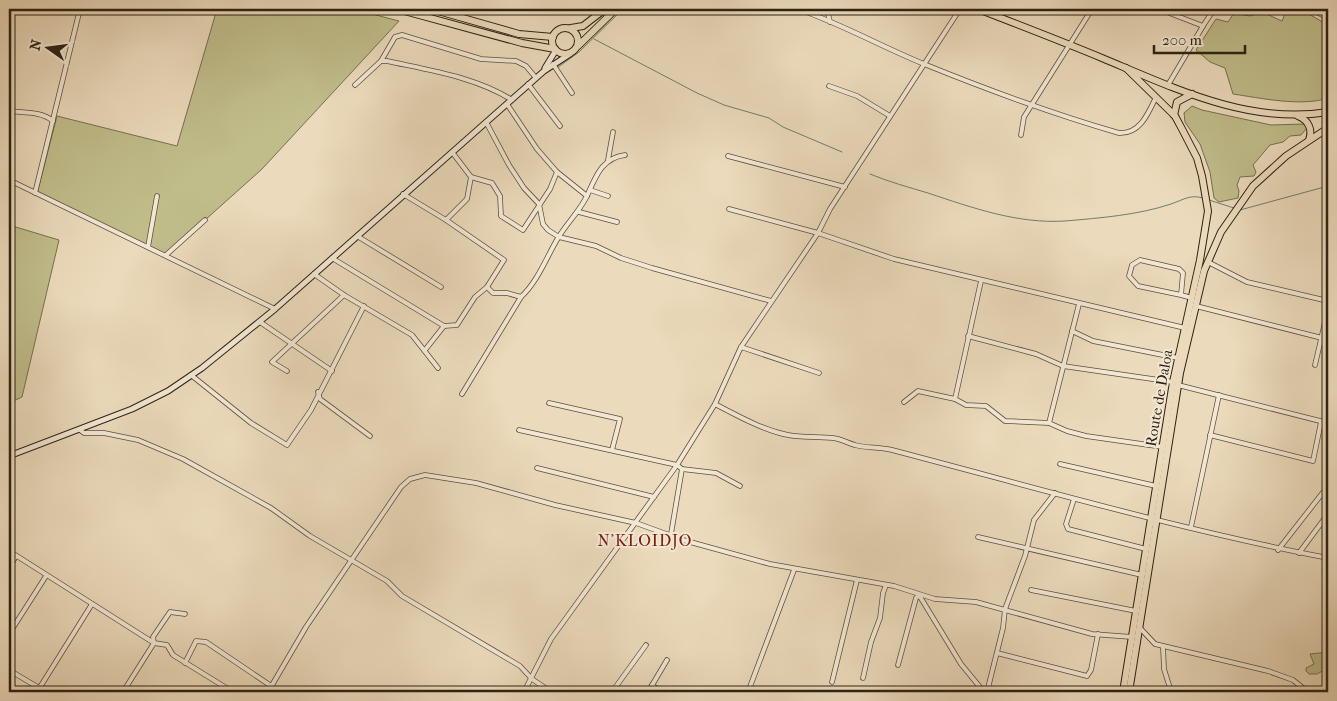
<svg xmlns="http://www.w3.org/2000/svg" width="1337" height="701" font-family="'IM FELL French Canon',serif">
<rect width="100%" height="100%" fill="#ebdabb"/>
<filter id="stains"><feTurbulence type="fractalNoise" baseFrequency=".004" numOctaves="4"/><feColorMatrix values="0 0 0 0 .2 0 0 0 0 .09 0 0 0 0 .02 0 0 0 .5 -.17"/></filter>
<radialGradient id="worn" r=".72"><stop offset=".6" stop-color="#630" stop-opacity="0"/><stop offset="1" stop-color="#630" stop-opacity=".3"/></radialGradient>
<g fill="#c0bd8b" stroke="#767050">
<polygon points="217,9 353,9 399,21 262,169 166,255 148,247 159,195 147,246 37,194 57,116 177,146"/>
<path d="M1287,9H1300L1328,25V98C1302,107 1260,98 1233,94L1225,68L1210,62L1196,50L1216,19L1228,22L1234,13L1250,16L1262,12L1282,21Z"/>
<polygon points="1192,106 1202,110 1271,125 1305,124 1307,128 1301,135 1290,136 1283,142 1270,145 1253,165 1256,172 1254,176 1240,177 1237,185 1239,191 1238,198 1219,202 1214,198 1210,172 1200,144 1185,122 1184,113"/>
<polygon points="9,225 59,240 22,397 9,403"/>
<polygon points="1328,652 1328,668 1317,674 1309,674 1306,671 1306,668 1314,664 1310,654"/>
</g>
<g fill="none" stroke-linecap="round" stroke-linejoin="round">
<g stroke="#6e7e6f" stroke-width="1">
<polyline points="594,39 697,93 724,105 769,118 783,127 842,152"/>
<polyline points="557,68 579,52 623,9"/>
<path d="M870,174C889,182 908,187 928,193C973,208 1018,224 1065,221C1100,218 1138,215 1171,204C1183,200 1190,194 1203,198"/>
<polyline points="1209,200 1234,208"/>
<polyline points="1240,210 1328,186"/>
</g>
<defs>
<g id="street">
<polyline points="786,9 797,9"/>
<path d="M798,9C842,24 882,47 924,64C988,90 1053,114 1119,133C1140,134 1148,114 1156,97"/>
<polyline points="827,9 830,22"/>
<polyline points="1159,9 1203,26 1214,9"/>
<polyline points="1311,9 1328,18"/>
<polyline points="381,61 395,37 402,35 481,59 516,61 526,66 536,78"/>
<polyline points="553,64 572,93"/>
<polyline points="528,84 560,126"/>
<path d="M355,85L381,61H387C428,70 476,77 512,100"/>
<polyline points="1168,85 1203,26"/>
<polyline points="829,86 857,96 890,116"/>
<path d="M9,111C24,113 41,111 53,121"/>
<polyline points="486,122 509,165 524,188 539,204 543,224 548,230 559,237 596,246 621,258 652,268 771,301"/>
<polyline points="1021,135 1024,117 1092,9"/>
<polyline points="728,156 845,187"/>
<polyline points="608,160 613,132"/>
<polyline points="471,177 492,183 500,196 501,216 523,230 550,189 557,172 537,149 507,104"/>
<polyline points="9,180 275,309"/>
<polyline points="590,190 608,196"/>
<polyline points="35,193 80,9"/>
<path d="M587,196C596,176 602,158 625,155"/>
<polyline points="729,209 818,233 894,259 1185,328"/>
<polyline points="579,212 617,222"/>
<polyline points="446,220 467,199 471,177 452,152"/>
<polyline points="357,236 441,287"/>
<polyline points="148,247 157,196"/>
<polyline points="166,255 205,220"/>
<polyline points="332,258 444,326 457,325 475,297 487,287 504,260 446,220 403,194"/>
<polyline points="1208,262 1247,282 1328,301"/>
<polyline points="314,274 344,295 412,335 438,368"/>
<polyline points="981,281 955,399 966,405 986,406 1005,421 1049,423 1067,431 1086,436 1163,447"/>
<polyline points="487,287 493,293 507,293 521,297"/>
<polyline points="1181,295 1138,286 1129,276 1132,265 1140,260 1179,269 1183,273 1181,295 1192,298"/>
<polyline points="1196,306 1322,338"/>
<polyline points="260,322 332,371"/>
<polyline points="1072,331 1093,341 1178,358"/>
<polyline points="968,336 1036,354 1063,366 1173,382"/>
<polyline points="741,347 819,373"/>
<polyline points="425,350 444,326"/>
<polyline points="1315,365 1328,309"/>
<polyline points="287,371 272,362 344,295"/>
<polyline points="191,375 251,423 287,445 311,410 364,306"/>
<polyline points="1178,385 1328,423"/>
<polyline points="318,392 320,399 370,436"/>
<path d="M462,394L521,297C538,281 546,258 558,238C567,223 579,212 587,196L557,172"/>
<polyline points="904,402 918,391 955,399"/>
<polyline points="549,403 620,419 612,450"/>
<path d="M715,404C738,416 763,430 788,435C802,438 819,436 833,438C842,439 847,443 855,445C864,448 880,447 892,450C1037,488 1181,530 1328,558"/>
<polyline points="1049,423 1079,304"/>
<polyline points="80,430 84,433 104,433 138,440 183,459 271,508 310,536 387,581 402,596 520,666 532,679 551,692"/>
<polyline points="519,430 677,465 682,469 716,473 740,486"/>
<polyline points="1210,435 1313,461 1321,422"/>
<polyline points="1060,464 1156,486"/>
<polyline points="537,468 654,497"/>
<polyline points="1074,499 1066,524 1068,529 1146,549"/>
<polyline points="1191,527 1219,395"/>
<polyline points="671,534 682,469"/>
<polyline points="978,537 1142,575"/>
<polyline points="1278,550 1328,486"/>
<polyline points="9,551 154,643 167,645 173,655 233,692"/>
<polyline points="1299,553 1328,514"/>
<polyline points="9,568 16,556"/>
<polyline points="1031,590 1136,611"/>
<polyline points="1140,628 1155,644 1268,671 1293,680 1308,692"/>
<polyline points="9,634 46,576"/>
<polyline points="1163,647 1164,669 1169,685"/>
<polyline points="997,653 1087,676 1091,670 1098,634"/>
<polyline points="185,663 196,641 206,642 280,692"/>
<polyline points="898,665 916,598 919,595 961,664 984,692"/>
<polyline points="9,670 46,692"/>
<polyline points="863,678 871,642 880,618 883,593 886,585"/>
<polyline points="832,682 857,580"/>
<polyline points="652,685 661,692"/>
<polyline points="37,692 92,604"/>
<polyline points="123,692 154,643 153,637 170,612 185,614"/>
<polyline points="268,692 306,627 401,487 410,479 425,475 476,483 555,505 636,523 683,540 770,564 894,586 935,599 976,602 1092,634 1132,637"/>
<polyline points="524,692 551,639 677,465 715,404 741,347 818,233 830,209 960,9"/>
<polyline points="612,692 646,645"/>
<polyline points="648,692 667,660"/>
<polyline points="748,692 794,570"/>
<polyline points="987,692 1003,628 1005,609 1025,556 1034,520 1055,493"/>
</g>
<g id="secondary">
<polyline points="545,68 556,50"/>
<polyline points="9,456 132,409 168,391 202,368 275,309 544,71 570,54"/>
<polyline points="1318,692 1328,686"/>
</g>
<g id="highway">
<polyline points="397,9 522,43 555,49"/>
<polyline points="431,9 519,34 553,37"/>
<path d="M978,9C1019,25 1061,41 1102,58C1174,88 1249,125 1328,112"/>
<circle cx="565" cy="41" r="13"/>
<polyline points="571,28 583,26 605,9"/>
<polyline points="578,46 616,9"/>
<polyline points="1174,115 1177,102 1192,94"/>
<path d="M1298,116C1308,120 1313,129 1309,140"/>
<polyline points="1123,692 1173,382 1200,260 1208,211 1202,176 1197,158 1182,129 1175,116 1126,68"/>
<polyline points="1129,692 1180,373 1204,271 1221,232 1253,186 1286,156 1328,128"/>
</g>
</defs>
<use href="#street" stroke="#5c503e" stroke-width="5.5"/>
<use href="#secondary" stroke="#2d2214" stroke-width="7"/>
<use href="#highway" stroke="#2d2214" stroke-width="8"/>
<use href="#street" stroke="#f2e7d3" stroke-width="4"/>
<use href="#secondary" stroke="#f2e7d3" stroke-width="5"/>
<use href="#highway" stroke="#ebdabb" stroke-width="6"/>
</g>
<g text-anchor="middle" stroke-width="4" stroke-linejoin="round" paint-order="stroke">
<g font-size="15" fill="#2d2214" stroke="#f2e7d3">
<text transform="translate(1159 398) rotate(-80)" y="5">Route de Daloa</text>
</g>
<g font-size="16" letter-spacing="1" fill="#7a1f14" stroke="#f2e7d3">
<text x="645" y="546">N'KLOIDJO</text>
</g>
</g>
<rect width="1337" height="701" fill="none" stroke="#ebdabb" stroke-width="30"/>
<rect x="10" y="10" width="1317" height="681" fill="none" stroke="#2d2214" stroke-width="2.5"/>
<rect x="15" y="15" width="1307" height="671" fill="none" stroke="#2d2214"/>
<g transform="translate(48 48) rotate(284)" stroke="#f2e7d3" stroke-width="4" paint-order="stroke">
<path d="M0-4L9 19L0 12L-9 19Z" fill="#2d2214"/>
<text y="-8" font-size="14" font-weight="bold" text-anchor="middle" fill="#2d2214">N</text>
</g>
<path d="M1154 45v8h91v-8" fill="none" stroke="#2d2214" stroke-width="2.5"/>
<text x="1162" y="45" font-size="15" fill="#2d2214" stroke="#f2e7d3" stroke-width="4" paint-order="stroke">200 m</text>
<rect width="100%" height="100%" filter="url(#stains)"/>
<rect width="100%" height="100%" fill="url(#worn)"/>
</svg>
